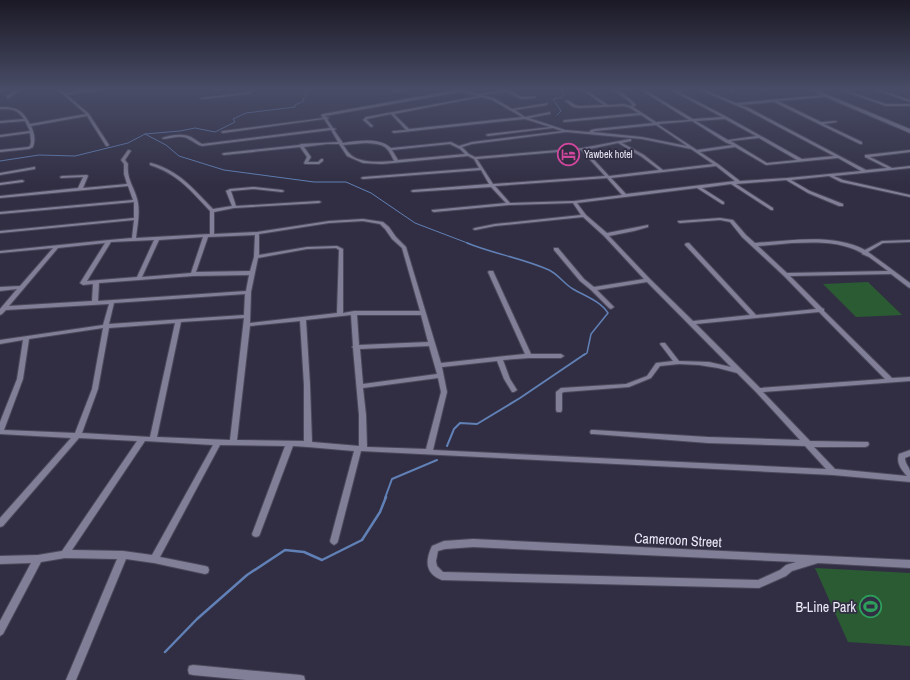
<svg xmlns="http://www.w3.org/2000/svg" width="910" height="680" font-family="'Archivo Narrow',sans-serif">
<rect width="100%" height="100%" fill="#312e43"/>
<g fill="#2b5b33">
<polygon points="868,282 902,315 856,317 823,284"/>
<polygon points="815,568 910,573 910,646 848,642"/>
</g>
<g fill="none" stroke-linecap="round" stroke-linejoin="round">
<g stroke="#6080b6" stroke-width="1">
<polyline points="557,115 561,111 553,99 562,97 564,93 560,90"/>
<polyline points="145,134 166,145 179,156 224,170 314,182 346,182 371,193 415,223 470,244"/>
<polyline points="0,161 39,155 75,156 128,143 145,134 180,131 195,128 215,132 235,122 233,119 246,113 295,107 295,105 304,101 303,99 307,93 304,92 308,90"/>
</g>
<path stroke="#6080b6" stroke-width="1.5" d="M467,243C494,254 522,258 549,270C558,274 564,284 573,289C585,296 600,301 608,313L591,334L587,353L584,355"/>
<g stroke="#6080b6" stroke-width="2">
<polyline points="447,446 454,429 460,423 477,424 520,398 585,354"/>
<polyline points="385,498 392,479 437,460"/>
</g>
<polyline stroke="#6080b6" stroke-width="2.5" points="165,652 197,619 247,575 285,550 304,552 322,560 362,540 380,512 386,497"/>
<defs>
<g id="street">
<polygon points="0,90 6,90 0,92"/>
<polygon points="15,90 19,90 9,98 7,98 7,96"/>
<path d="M57,90H61L65,93L86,90H98L67,95L89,114L109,145L108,146H106L87,116L31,126C34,133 36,139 33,147L29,149L0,152V150L28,147L30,146L31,142L30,133L0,137V135L30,131L25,121L0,123V121L24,119C17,109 12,109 0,109V107C16,107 22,109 30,124L86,114L64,95Z"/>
<polygon points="251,90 254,90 249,94 202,99 200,98 248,92"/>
<polygon points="397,90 405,90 393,93 392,92"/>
<path d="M456,90H462L478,94L503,90H512L510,91L522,97L536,96L535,98L522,99L506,92L482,95L494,98L512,109L548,103L547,105L515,110L525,117L550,112V114L529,118L565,130L589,132L591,130L595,129L653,123L641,115L564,122L563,121L565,120L638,113L630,108L624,106L579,108L573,107L565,101L568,100L575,105L579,106L604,105L582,90H586L608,105L624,104L631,106L632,105L630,102L613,90C621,90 631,99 636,105L633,107L656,122L689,120L641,90H645L693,119L722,117L671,90H675L727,117L802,159L834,156L747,110L700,90H705L736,103L823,95L824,97L778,101L821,122L836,121L837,122L824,124L862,142V144H860L774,102L740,105L749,108L866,170L887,168L865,157V155L910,150V152L870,157L892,168L910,166V168L834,176L843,180L910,195V197L841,182L829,176L791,180L810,191L843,204V206H839L808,193L786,180L736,184L773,208V210H771L731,184L702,188L724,202V204H722L697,188L577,203L586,215L607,233L648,225V227L634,231L609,236L650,279L693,321L750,315L685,245V244L687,243H689L756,315L816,309L784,276L742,237L730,222L720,220L680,223L678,222V221L720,218L733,220L746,235L755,243C789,241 833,233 865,250L882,241L910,240V242L883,243L868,252L886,265L910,283V288L908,287L891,274L790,276L822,308L824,309V311L892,378L910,377V381L763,392L810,441L868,442L869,444L868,446L865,447H814L835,469L907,476C901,469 896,463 899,454L910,450V456L905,458C905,464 909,466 910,471C910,474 910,478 910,482L833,475L361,451L338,541L337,543L334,545L331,543L330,541L354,451L308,447L293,446L260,534L259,536L256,537L253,536L252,534L285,446L220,445L160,557L205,566L208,567L209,570L208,573L205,574L154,563L126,559L76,680H66L117,559L65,558L41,562L3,634L0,636V621L31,563L0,564V556L38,555L62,551L137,441L79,438L3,526L0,527V518L71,438L0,434V422L17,379L23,340L0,344V340L103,325L109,304L6,310L2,314L0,315V309L17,289L0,291V287L20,286L53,248L0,253V251L109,240L132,238L134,220L0,233V231L134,218V202L0,214V212L133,200L128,186L0,198V196L78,188L83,177L61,178L60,177L62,176L87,175L88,176L83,188L127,184L124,174V164L121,160L128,150H129L131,151L125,160L128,164C126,180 136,189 138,203C140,215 137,227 136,238L210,234V211C190,190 178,174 150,165V163H151C180,171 193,189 213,209L232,206L226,191L230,189L253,187L282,190L284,191L282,192L253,189L231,191L236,206L319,201L321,202L319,203L234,208L214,212V234L257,232L329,221L363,219L383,222L389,227L396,237L406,247L441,363L525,354L488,272L489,271H493L531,354H561L564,356L561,358H529L503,360L510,379L517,390L514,392H512L504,379L497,361L442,367L447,392L433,450L826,469L805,446L708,443L594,434H591L590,432L591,430H594L708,437L800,440L756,392L737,373L718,368L699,365L679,364L660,366L651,378L629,387L564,392L562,393V410L561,412H557L556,410V392L561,388L626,384L647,376L656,363L673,361L660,344L661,343H665L679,361L709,362L731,367L647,282L597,290L614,307L611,309L609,308L591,290L580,281L554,250V248H558L584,279L594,287L644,279L604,236L583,217L495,226L475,230L473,229L475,228L495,224L581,215L573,203L509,205L434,212L432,211V210L506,203L491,187L413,192L411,191L413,190L489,184L481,170L363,179L361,178L363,177L479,168L474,159L468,156L382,164L363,163L347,156L339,144H327L304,147L311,157L308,162H318L321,159H323V161L319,164H305L304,163L307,157L300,147L224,155L222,154L224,153L299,145L301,144L338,142L331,130L202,146C197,145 195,142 190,140C183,134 172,138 164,139L162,138C170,135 183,133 191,137C195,139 198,142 202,144L330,128L324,119L223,133L221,132L223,131L323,118L321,115L323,114ZM460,92L479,96L366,117L363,120L371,127L373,126L367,120V119L391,114L406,130L393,131L392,132L394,133L525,119L550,127L488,134L486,135L488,136L553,128L562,131L472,142L459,146L451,142L391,148C379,137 357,141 343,143L334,130L336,129L333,128L327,119L329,118L326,117L325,116ZM481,97L492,100L522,117L409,129L394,114ZM725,119L756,136L728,140L696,121ZM692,121L725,142L732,145L697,150L659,125V124ZM656,125L687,146L642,137L593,132L595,131ZM566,132L642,139L691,149L713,164L663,170L644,155L622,143L631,141V139H630L582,148L475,157L469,154L462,147L472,144ZM759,138L797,160L767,163L731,141ZM366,143C383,144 387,145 394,161C381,162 358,164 349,153C347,151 345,147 343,145ZM618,143L642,157L659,170L609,176L585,150ZM450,144L460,149L465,154L398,160L392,150ZM735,147L766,165L838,158L861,171L787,178L740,181L718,164L700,152ZM581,150L605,176L493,184L477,159ZM716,166L735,181L626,194L611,178ZM607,178L622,195L574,201L510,203L495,186ZM363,221L380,224L385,229L392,239L402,248L420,311H354L343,313V249L337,246L307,247L259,255V234L329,223ZM255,235L254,257L250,271L196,272L208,237ZM203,237L191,273L142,277L159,240ZM154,240L137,277L87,281L111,242ZM105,243L80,283L83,285L93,284L92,301L9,306L58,248ZM792,243C816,242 840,241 862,253V254L869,257L888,271L787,273L758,246ZM336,248L339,250L337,313L250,323L251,292L258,258L307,249ZM249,275L246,291L98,301L99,283L193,276ZM245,294L244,315L109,324L114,303ZM819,312L885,379L760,388L696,324ZM351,315L353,346L352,347L353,348L359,415V446L312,442L310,385L306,320ZM357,315H421L428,342L359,345ZM244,318L230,440L157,437L181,322ZM300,321L304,385V441L237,440L250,326ZM175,323L150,437L82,433L98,389L109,328ZM103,328L92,389L75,433L4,430L23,379L29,339ZM429,346L437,374L363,384L360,349ZM438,378L441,392L426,449L367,447L366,415L363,388ZM145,441L213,445L152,555L123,551L72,550Z"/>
<polygon points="730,90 733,90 733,91 732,92"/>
<polygon points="811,90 824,90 812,92"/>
<polygon points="840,90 845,90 886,104 910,104 910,106 886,106"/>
<polygon points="876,90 881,90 910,100 910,102"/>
<polygon points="34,167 35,167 35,169 0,175 0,173"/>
<polygon points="22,180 24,181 23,182 0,185 0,183"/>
<path d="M473,539L910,560V568L818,563L792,571L786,576L759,588L442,580C425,574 425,561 432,546L444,541ZM473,547L796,562L786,565L780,570L758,580L443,572L437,566L436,561L438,551L445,549Z"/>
<polygon points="193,665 300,675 304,676 305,680 246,680 193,675 189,674 188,670 189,666"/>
</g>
<polygon id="secondary" points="809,90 816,90 910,129 910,133"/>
</defs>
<use href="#street" stroke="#4b495b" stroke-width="2"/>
<use href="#secondary" stroke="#4b495b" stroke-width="2"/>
<use href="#street" fill="#817f97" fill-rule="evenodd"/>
<use href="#secondary" fill="#817f97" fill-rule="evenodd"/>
</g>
<linearGradient id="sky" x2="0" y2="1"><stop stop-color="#1b1925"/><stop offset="0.48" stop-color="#484c66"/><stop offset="1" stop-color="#484c66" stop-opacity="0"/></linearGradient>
<rect width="910" height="186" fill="url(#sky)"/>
<defs>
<symbol id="hotel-ring" viewBox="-11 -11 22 22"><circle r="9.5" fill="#312e43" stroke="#d1479c" stroke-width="1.5"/><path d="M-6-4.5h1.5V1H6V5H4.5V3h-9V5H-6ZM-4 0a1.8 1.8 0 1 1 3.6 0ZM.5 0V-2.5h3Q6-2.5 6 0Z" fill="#d1479c"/></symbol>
<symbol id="stadium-ring" viewBox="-11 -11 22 22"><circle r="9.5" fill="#312e43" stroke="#2e9e5b" stroke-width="1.5"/><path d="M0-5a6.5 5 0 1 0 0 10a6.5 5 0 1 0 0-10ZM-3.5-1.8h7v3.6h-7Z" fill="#2e9e5b"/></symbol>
</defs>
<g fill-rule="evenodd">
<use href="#hotel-ring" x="556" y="142" width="25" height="25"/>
<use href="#stadium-ring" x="858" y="594" width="25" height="25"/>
</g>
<g text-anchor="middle" stroke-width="3.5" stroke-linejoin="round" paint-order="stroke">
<g font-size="10" fill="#ebeaf8" stroke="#312e43" text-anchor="start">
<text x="584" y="158">Yawbek hotel</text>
</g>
<g font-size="14" fill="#ebeaf8" stroke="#312e43">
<text transform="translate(678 540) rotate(3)" y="5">Cameroon Street</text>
</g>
<g font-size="14" fill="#ebeaf8" stroke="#312e43" text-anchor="end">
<text x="856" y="612">B-Line Park</text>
</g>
</g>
</svg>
